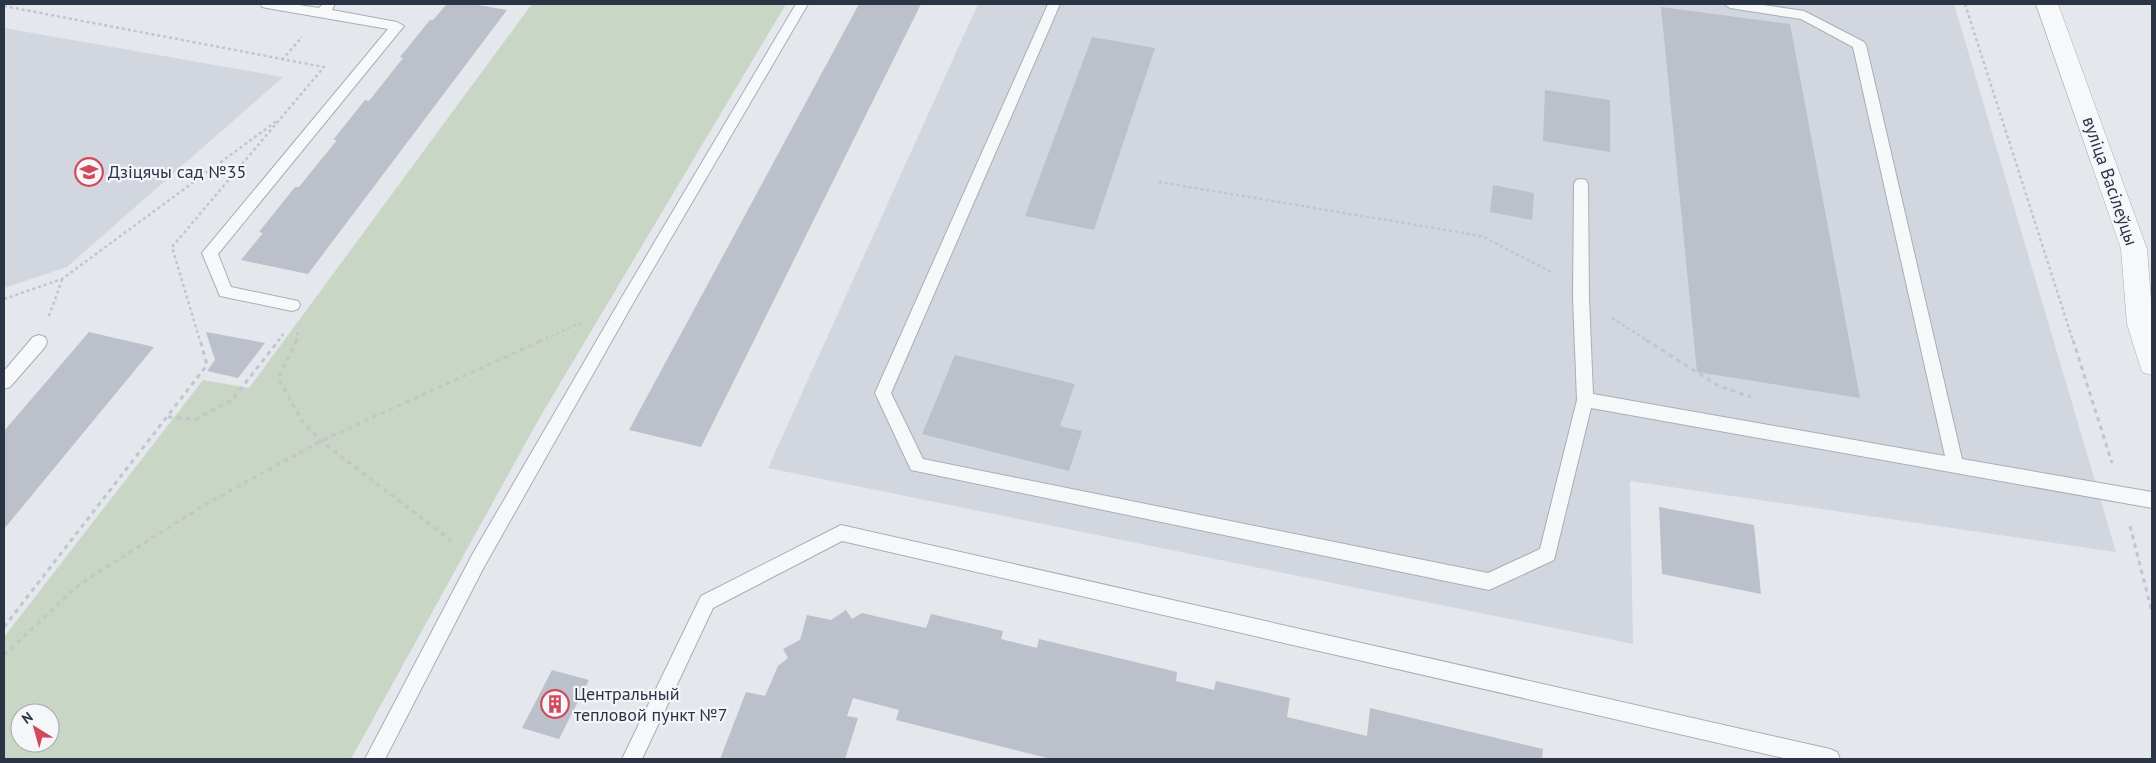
<svg xmlns="http://www.w3.org/2000/svg" width="2156" height="763" font-family="'PT Sans',sans-serif">
<rect width="100%" height="100%" fill="#e4e7ec"/>
<g fill="#d2d6de">
<polygon points="978,4 1954,4 2116,552 1630,481 1633,644 768,468"/>
<polygon points="4,28 283,77 67,267 4,288"/>
</g>
<path fill="#c9d6c5" fill-rule="evenodd" d="M532,4H786L540,417L351,759H4V637L203,380L249,388ZM20,713H50V743H20Z"/>
<g fill="#bbc0ca">
<polygon points="447,4 471,4 507,10 308,274 241,260 263,233 259,232 295,187 299,187 337,140 333,140 365,100 369,101 403,58 400,57 430,20 433,20"/>
<polygon points="859,4 921,4 701,447 629,430"/>
<polygon points="1661,7 1790,24 1860,398 1697,372"/>
<polygon points="1092,37 1155,48 1094,230 1025,216"/>
<polygon points="1545,90 1610,100 1610,152 1543,141"/>
<polygon points="1493,185 1534,193 1532,220 1490,212"/>
<polygon points="89,332 154,347 4,529 4,431"/>
<polygon points="206,332 265,343 238,378 207,371 215,360"/>
<polygon points="955,355 1075,384 1060,426 1082,431 1069,471 922,434"/>
<polygon points="1659,507 1754,525 1761,594 1662,574"/>
<polygon points="846,610 852,619 862,613 926,628 931,614 1003,631 1001,639 1037,648 1039,639 1177,672 1176,681 1214,690 1216,681 1290,698 1287,717 1367,736 1370,708 1543,749 1542,759 1051,759 896,720 899,710 853,698 847,716 858,718 845,759 720,759 746,692 765,696 778,666 788,658 783,649 800,640 807,615 831,620"/>
<polygon points="552,670 589,680 559,739 522,728"/>
</g>
<g fill="none" stroke-linecap="round" stroke-linejoin="round">
<defs>
<g id="service">
<polygon points="261,4 292,4 319,8 323,4 335,4 332,10 397,22 404,26 218,254 231,287 298,301 300,305 298,309 292,311 220,296 202,253 388,29 267,8 262,7"/>
<polygon points="796,4 808,4 632,305 484,567 385,759 365,759 472,555 622,297"/>
<polygon points="1048,4 1060,4 891,393 923,459 1488,573 1540,549 1577,400 1573,298 1574,184 1576,180 1581,179 1586,180 1588,184 1589,298 1593,394 1945,456 1853,47 1801,19 1730,8 1724,4 1757,4 1804,11 1864,42 1866,45 1962,459 2152,492 2152,508 1591,408 1554,560 1489,590 911,470 875,393"/>
<polygon points="39,335 45,337 47,342 45,347 10,387 4,389 4,371 33,337"/>
<polygon points="841,525 1830,749 1837,752 1840,759 1788,759 842,541 713,608 642,759 622,759 701,596"/>
</g>
<polygon id="tertiary" points="2036,4 2058,4 2147,249 2152,312 2152,375 2142,372 2127,324 2121,249"/>
</defs>
<use href="#service" stroke="#a9aeb7" stroke-width="2"/>
<use href="#tertiary" stroke="#a9aeb7" stroke-width="1"/>
<g stroke="#c2c5cb" stroke-width="2.5" stroke-dasharray="3 3" stroke-linecap="butt">
<polyline points="1965,4 2073,341"/>
<polyline points="4,6 324,67 172,247 200,341"/>
<polyline points="282,60 302,37"/>
<polyline points="1159,182 1482,236 1551,272"/>
<polyline points="4,299 62,279 278,120"/>
<polyline points="49,316 62,280"/>
<polyline points="1612,318 1648,341"/>
<polyline points="278,341 284,333"/>
<polyline points="296,341 298,331"/>
<polyline points="540,341 580,323"/>
</g>
<g stroke="#c2c5cb" stroke-width="3" stroke-dasharray="4.5 4.5" stroke-linecap="butt">
<polyline points="297,340 278,378 302,421 321,441 454,543"/>
<polyline points="1646,340 1717,385 1751,397"/>
<polyline points="2073,340 2112,463"/>
<polyline points="168,417 196,419 232,400 279,340"/>
<polyline points="2130,526 2152,612"/>
<polyline points="4,627 207,365 200,340"/>
<polyline points="4,655 80,584 204,505 321,441 543,340"/>
</g>
<use href="#service" fill="#f7f8fa" fill-rule="evenodd"/>
<use href="#tertiary" fill="#f7f8fa" fill-rule="evenodd"/>
</g>
<defs>
<symbol id="school-ring" viewBox="-11 -11 22 22"><circle r="9.5" fill="#f4f6f9" stroke="#d1495b" stroke-width="1.5"/><path d="M0-5L7-2L0 1L-7-2ZM-4 1L0 2.5L4 1V4Q0 6-4 4Z" fill="#d1495b"/></symbol>
<symbol id="building-ring" viewBox="-11 -11 22 22"><circle r="9.5" fill="#f4f6f9" stroke="#d1495b" stroke-width="1.5"/><path d="M-4-6H4V6H1V3H-1V6H-4ZM-2.5-4.3h1.7v1.8h-1.7ZM.8-4.3h1.7v1.8H.8ZM-2.5-1h1.7V.8h-1.7ZM.8-1h1.7V.8H.8Z" fill="#d1495b"/></symbol>
</defs>
<g fill-rule="evenodd">
<use href="#school-ring" x="73" y="156" width="32" height="32"/>
<use href="#building-ring" x="539" y="688" width="32" height="32"/>
</g>
<g text-anchor="middle" stroke-width="4.5" stroke-linejoin="round" paint-order="stroke">
<g font-size="18" fill="#2b3445" stroke="#f4f6f9" text-anchor="start">
<text x="108" y="178">Дзіцячы сад №35</text>
<text x="574" y="700">Центральный<tspan x="574" dy="21">тепловой пункт №7</tspan></text>
</g>
<g font-size="18" fill="#2b3445" stroke="#f4f6f9">
<text transform="translate(2110 181) rotate(71)" y="6">вуліца Васілеўцы</text>
</g>
</g>
<rect width="2156" height="763" fill="none" stroke="#2b3445" stroke-width="10"/>
<g transform="translate(35 728) rotate(323)"><circle r="24" fill="#f4f6f9" stroke="#a4a8b1"/>
<path d="M0-4L9 19L0 12L-9 19Z" fill="#d1495b"/>
<text y="-8" font-size="14" font-weight="bold" text-anchor="middle" fill="#2b3445">N</text>
</g>
</svg>
